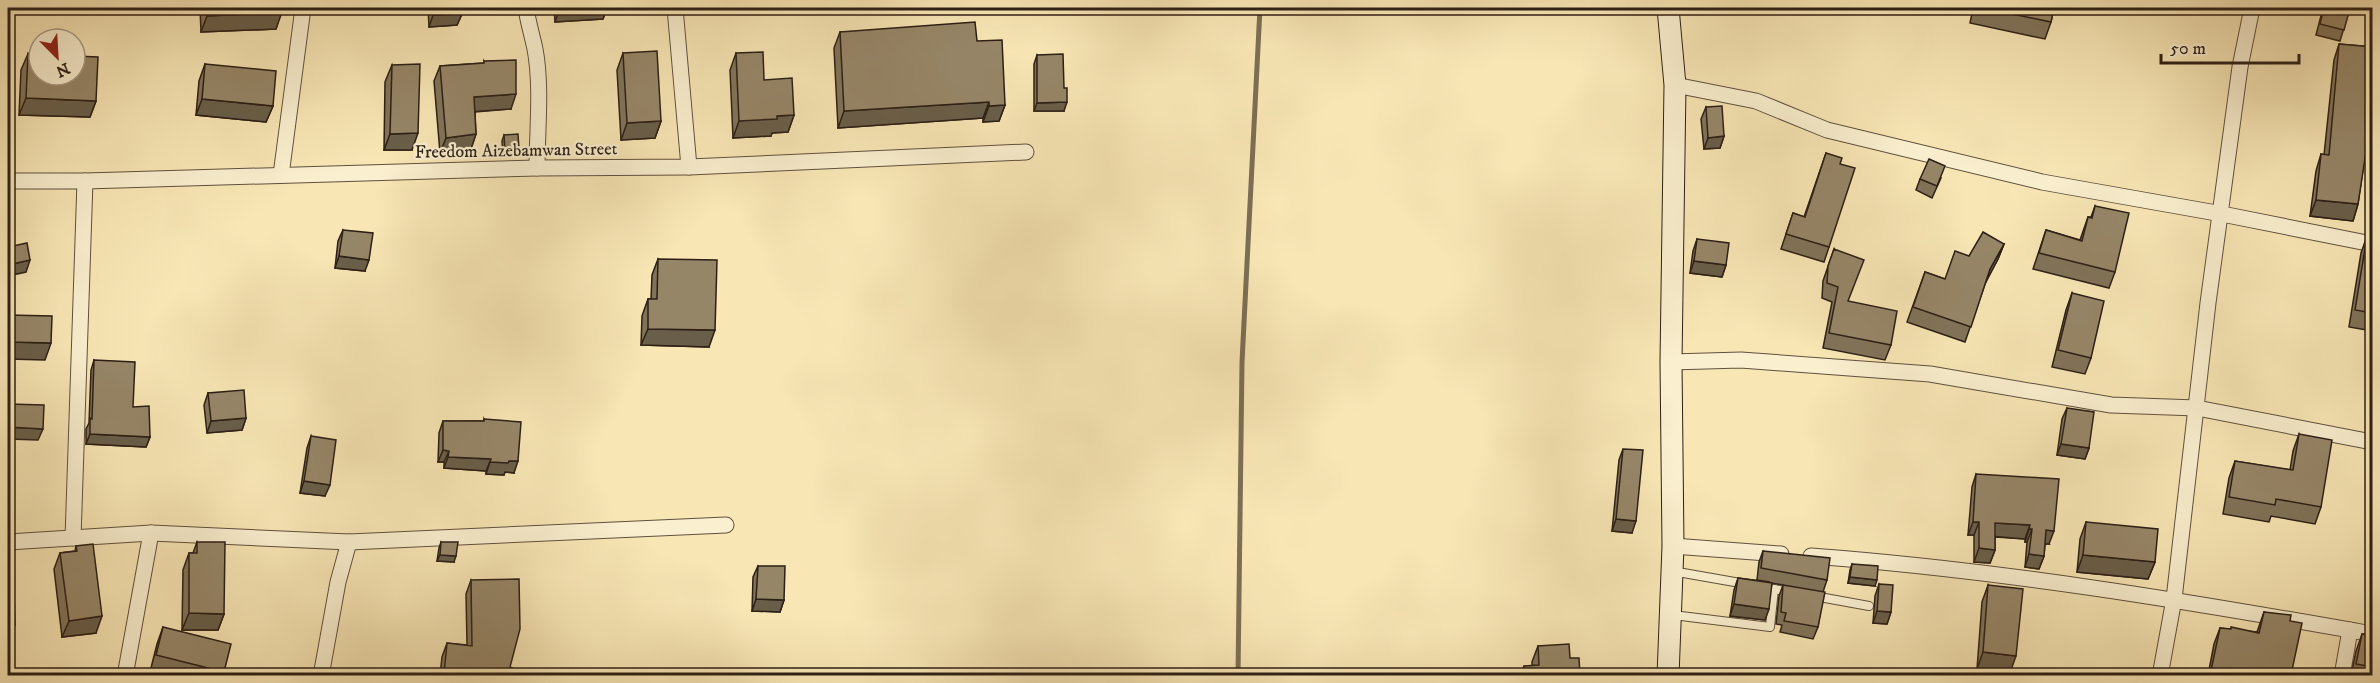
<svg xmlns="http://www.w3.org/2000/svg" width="2380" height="683" font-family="'IM FELL DW Pica',serif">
<rect width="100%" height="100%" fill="#f8e6b5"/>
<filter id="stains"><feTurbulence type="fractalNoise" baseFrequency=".00333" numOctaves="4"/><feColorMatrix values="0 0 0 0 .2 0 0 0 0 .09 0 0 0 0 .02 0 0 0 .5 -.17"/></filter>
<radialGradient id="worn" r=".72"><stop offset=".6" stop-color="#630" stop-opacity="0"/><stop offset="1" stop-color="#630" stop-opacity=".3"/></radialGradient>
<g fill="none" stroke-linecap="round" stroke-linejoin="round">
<polyline stroke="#7d6e55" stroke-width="5" points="1238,676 1242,362 1260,8"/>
<defs>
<g id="lane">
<polyline points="1672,571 1746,584"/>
<polyline points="1761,587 1791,592"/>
<polyline points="1814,596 1869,606"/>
<polyline points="1673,615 1770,627 1774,589"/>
</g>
<g id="street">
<path d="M526,8C528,22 532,35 535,49C542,86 537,131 537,168"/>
<polyline points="675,8 689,167"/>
<polyline points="1675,85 1756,101 1827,130 2042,182 2222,214 2372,244"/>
<polyline points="281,175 303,8"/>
<polyline points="8,181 85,181 537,168 689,167 1026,152"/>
<polyline points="1671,362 1741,360 1930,374 2111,405 2197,408 2372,442"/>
<polyline points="73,538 85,181"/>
<polyline points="8,542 151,533 349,542 726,525"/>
<polyline points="1673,546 1781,554"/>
<path d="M1811,556C2000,570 2186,601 2372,634"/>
<polyline points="125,676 151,533"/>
<polyline points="321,676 338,582 349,542"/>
<polyline points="2160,676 2174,599 2208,303 2240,67 2252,8"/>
<polyline points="2342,676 2350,630"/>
</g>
<polyline id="secondary" points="1668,8 1675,85 1671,362 1673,546 1668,676"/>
</defs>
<use href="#lane" stroke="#5f513d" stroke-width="10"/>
<use href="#street" stroke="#5f513d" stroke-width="17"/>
<use href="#secondary" stroke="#2c1f15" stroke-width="23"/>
<use href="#lane" stroke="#faefcf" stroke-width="8"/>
<use href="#street" stroke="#faefcf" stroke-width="15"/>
<use href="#secondary" stroke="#faefcf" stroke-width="21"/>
</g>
<g fill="#817359" stroke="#2c1f15" stroke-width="1.5">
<polygon points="200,8 282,8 276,29 201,32"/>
<polygon points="428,8 512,8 510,12 496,13 496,9 461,10 462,14 457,25 429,27"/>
<polygon points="554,8 607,8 603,19 555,22"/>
<polygon points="1973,8 2054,8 2051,22 2045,39 1970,23"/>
<polygon points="2323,8 2350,8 2340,41 2316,35"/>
<polygon points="840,32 977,41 1005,105 999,121 983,122 983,118 838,128 834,48"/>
<polygon points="2339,44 2373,47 2373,115 2371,114 2358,204 2353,221 2310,216 2316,171 2321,154 2324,155 2334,60"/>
<polygon points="623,53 661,121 655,138 621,140 617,70"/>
<polygon points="736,53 764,80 794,115 788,132 772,133 771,136 733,138 730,70"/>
<polygon points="28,54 96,101 90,117 19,115 21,70"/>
<polygon points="1037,55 1064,111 1034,111 1034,64"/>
<polygon points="484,61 511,109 475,112 476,134 471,149 440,153 434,81 440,66 484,63"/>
<polygon points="205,64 273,106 266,122 196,115 199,81"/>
<polygon points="392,65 412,150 384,150 385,82"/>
<polygon points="1706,107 1724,136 1720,148 1704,149 1701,119"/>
<polygon points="504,135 517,155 503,156 502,141"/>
<polygon points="1826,153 1840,164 1829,247 1824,262 1781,249 1793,213 1804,217"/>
<polygon points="1941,178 1932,198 1916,190 1920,179"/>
<polygon points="2095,206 2115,272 2109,288 2033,269 2046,230 2080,240 2088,217 2091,217"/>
<polygon points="343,230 365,271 335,268 338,241"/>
<polygon points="2367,236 2373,237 2373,331 2349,327 2361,253"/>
<polygon points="1697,239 1726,265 1722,277 1690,273 1693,251"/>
<polygon points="2004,244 1998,259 1986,281 1965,342 1907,322 1925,272 1945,279 1969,256"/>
<polygon points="1834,249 1848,301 1891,345 1885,360 1823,348 1832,302 1822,298 1823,281"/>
<polygon points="658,259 709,347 641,345 642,316 648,299 651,299 652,275"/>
<polygon points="2072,293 2091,358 2085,374 2052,367 2066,310"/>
<polygon points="94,360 133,407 150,437 146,447 86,444 86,429 89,423 91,370"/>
<polygon points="208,393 246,418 242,430 207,433 204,405"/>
<polygon points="2067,408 2089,448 2085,459 2057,455 2062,419"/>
<polygon points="484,419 514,473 505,472 504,475 486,474 486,471 444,468 444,462 438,462 439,433 443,421 484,421"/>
<polygon points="2299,434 2321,507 2315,524 2271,516 2269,522 2223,514 2229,478 2235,461 2290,470 2293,451"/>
<polygon points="311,436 325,496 300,493 307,448"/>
<polygon points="1623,449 1632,533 1612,531 1619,460"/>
<polygon points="1976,474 2049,544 2045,544 2044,556 2039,569 2025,567 2027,542 2025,542 2025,539 1995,537 1995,550 1990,563 1974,562 1974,535 1968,535 1972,487"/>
<polygon points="2086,522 2155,562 2148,579 2077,572 2080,539"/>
<polygon points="197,542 224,614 218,630 182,630 183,570 189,553 193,553"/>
<polygon points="441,542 454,562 437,561 439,548"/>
<polygon points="76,546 96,633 62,637 54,569 60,553 75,551"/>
<polygon points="1763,551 1827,580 1823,592 1818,627 1813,639 1780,632 1782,625 1776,624 1779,596 1783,585 1772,583 1765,620 1730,616 1734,590 1738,578 1770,582 1757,580 1759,562"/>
<polygon points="1852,564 1875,586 1848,583 1850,570"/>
<polygon points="758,566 784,600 780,612 752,611 753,577"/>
<polygon points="471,580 510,667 513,675 440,675 442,657 447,643 467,645 466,594"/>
<polygon points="1879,584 1891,612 1887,624 1873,623 1875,596"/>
<polygon points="1988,585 2010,673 1977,669 1982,602"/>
<polygon points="2264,612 2290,621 2291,675 2208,675 2214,644 2220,628 2257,632"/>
<polygon points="163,627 224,672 223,675 166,675 150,672 157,644"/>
<polygon points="2362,634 2373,636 2373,675 2351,675 2356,651"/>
<polygon points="1538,646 1570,658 1580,675 1532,665 1532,662"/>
<polygon points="1524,666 1524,675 1520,675"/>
</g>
<g fill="#695e49" stroke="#2c1f15" stroke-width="1.5">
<polygon points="458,8 496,8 496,9 457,10"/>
<polygon points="498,8 512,8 510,12 496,13"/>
<polygon points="560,8 607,8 603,19 555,22"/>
<polygon points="957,8 973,8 973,9 956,10"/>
<polygon points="282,12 276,29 201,32 207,16"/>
<polygon points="462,14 457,25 429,27 433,15"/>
<polygon points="516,94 511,109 468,112 474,97"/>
<polygon points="26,98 96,101 90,117 19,115"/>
<polygon points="202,99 273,106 266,122 196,115"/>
<polygon points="989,102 983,118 838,128 844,111"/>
<polygon points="1067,102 1064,111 1034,111 1037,103"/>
<polygon points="1005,105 999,121 983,122 989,106"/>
<polygon points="794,115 788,132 772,133 771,136 733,138 739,121 777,116"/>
<polygon points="661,121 655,138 621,140 627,123"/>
<polygon points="418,133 412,150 384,150 390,134"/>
<polygon points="476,134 471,149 440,153 446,138"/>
<polygon points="1724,136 1720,148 1704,149 1708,138"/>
<polygon points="519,149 517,155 503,156 505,150"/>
<polygon points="2316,200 2358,204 2353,221 2310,216"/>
<polygon points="2004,244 1998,259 1985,284 1990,269"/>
<polygon points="339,256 369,260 365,271 335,268"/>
<polygon points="30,260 26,272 8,276 8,265"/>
<polygon points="1694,261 1726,265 1722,277 1690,273"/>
<polygon points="648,329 715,330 709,347 641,345"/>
<polygon points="8,342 51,343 45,360 8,359"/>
<polygon points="246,418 242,430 207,433 211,421"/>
<polygon points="8,427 43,429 38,440 8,439"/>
<polygon points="90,434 150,437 146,447 86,444"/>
<polygon points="2061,444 2089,448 2085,459 2057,455"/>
<polygon points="443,450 449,451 444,462 438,462"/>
<polygon points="448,457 491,459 486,471 444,468"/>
<polygon points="509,461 518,461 514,473 505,472 504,475 486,474 490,462"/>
<polygon points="304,481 330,485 325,496 300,493"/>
<polygon points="1616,519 1636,521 1632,533 1612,531"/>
<polygon points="1973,522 1979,522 1974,535 1968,535"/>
<polygon points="1995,523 2030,525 2025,539 1990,536"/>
<polygon points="2029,529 2032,529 2027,542 2025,542"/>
<polygon points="2046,530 2054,531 2049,544 2041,544"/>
<polygon points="1979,548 1995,550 1990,563 1974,562"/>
<polygon points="2029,554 2044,556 2039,569 2025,567"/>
<polygon points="440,555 456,556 454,562 437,561"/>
<polygon points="2083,555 2155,562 2148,579 2077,572"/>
<polygon points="1850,577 1877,580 1875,586 1848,583"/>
<polygon points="756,599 784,600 780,612 752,611"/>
<polygon points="1734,604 1769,609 1765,620 1730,616"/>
<polygon points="1877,611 1891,612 1887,624 1873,623"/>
<polygon points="189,613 224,614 218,630 182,630"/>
<polygon points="102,616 96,633 62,637 69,621"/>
<polygon points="15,625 9,642 8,642 8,626"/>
<polygon points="1983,652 2016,656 2010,673 1977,669"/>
</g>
<g fill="#968668" stroke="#2c1f15" stroke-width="1.5">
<polygon points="207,8 282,8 282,12 207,16"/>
<polygon points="433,8 461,8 462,14 433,15"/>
<polygon points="1983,8 2054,8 2051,22"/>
<polygon points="2324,8 2350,8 2344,30 2320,24"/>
<polygon points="975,22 977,41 1002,40 1005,105 989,106 989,102 844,111 840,32"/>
<polygon points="2339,44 2373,47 2373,106 2358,204 2316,200 2321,154 2329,155"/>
<polygon points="657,51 661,121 627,123 623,53"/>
<polygon points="763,52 764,80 792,78 794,115 777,116 777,119 739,121 736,53"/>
<polygon points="28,53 39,54 39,75 75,75 75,56 98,57 96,101 26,98"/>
<polygon points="1063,54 1064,88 1067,88 1067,102 1037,103 1037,55"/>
<polygon points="516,60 516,94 474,97 476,134 446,138 440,66 484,63 484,61"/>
<polygon points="205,64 276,71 273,106 202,99"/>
<polygon points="420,64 418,133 390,134 392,65"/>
<polygon points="1722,106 1724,136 1708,138 1706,107"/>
<polygon points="518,134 519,149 505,150 504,135"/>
<polygon points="1826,153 1842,158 1840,164 1855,168 1829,247 1786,234 1793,213 1805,217"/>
<polygon points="1929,159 1945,166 1937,186 1920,179"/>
<polygon points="2095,206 2129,213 2115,272 2039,253 2046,230 2082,241 2088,217 2092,218"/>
<polygon points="343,230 373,233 369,260 339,256"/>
<polygon points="1983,232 2004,244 1990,269 1971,327 1913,307 1925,272 1945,279 1955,251 1969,256"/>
<polygon points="2367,236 2373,237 2373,313 2355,310"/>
<polygon points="1697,239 1729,243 1726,265 1694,261"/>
<polygon points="27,243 30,260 8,265 8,247"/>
<polygon points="1834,249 1864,260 1848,301 1897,311 1891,345 1829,333 1838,287 1827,283 1828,266"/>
<polygon points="658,259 717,260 715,330 648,329 648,299 657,299"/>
<polygon points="2072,293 2104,301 2091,358 2058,350"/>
<polygon points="8,315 52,316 51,343 8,342"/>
<polygon points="94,360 135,362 133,407 149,406 150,437 90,434 90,418 92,419"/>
<polygon points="244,390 246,418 211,421 208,393"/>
<polygon points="8,404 44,405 43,429 8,427"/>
<polygon points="2067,408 2094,412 2089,448 2061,444"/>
<polygon points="484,419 521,422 518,461 509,461 508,463 490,462 491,459 448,457 449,451 443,450 443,421 484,421"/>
<polygon points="2299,434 2332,440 2321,507 2276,499 2275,505 2229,497 2235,461 2293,470"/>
<polygon points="311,436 336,440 330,485 304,481"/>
<polygon points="1623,449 1643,450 1636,521 1616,519"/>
<polygon points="1976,474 2059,479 2054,531 2046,530 2044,556 2029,554 2032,529 2029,529 2030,525 1995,523 1995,550 1979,548 1979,522 1973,522"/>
<polygon points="8,478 13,478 9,511 8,511"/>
<polygon points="2086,522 2158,529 2155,562 2083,555"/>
<polygon points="197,542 225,542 224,614 189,613 189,553 197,553"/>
<polygon points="441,542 458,542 456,556 440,555"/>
<polygon points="93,544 102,616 69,621 60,553 77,551 76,546"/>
<polygon points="1763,551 1830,558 1827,580 1761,568"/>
<polygon points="8,560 13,560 15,625 8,626"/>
<polygon points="1852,564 1878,566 1877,580 1850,577"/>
<polygon points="758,566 785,566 784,600 756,599"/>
<polygon points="1738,578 1772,583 1769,609 1734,604"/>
<polygon points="519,579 520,629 510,667 515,669 513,675 458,675 444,674 447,643 472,646 471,580"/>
<polygon points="1879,584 1893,585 1891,612 1877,611"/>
<polygon points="1783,585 1825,592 1818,627 1784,621 1786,613 1781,612"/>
<polygon points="1988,585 2023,589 2016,656 1983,652"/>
<polygon points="2264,612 2291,615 2290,621 2302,623 2291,675 2210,675 2220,628 2231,629 2231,627 2259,633"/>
<polygon points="163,627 231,644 224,672 156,655"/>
<polygon points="2362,634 2373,636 2373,667 2356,664"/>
<polygon points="1569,644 1570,658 1579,658 1580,675 1524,675 1524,666 1539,665 1538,646"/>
<polygon points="357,669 387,675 355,675"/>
</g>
<g text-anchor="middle" stroke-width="4.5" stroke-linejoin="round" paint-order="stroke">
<g font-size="18" fill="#2c1f15" stroke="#faefcf">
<text transform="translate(516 150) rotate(-1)" y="6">Freedom Aizebamwan Street</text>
</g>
</g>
<rect width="2380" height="683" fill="none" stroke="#f8e6b5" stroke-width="30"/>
<rect x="9" y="9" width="2362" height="665" fill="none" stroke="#2c1f15" stroke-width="3"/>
<rect x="15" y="15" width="2350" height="653" fill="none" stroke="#2c1f15" stroke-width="1.5"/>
<g transform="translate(57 57) rotate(156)"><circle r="28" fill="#faefcf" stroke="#a89c85" stroke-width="1.5"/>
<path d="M0-4.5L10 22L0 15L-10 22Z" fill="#8f2418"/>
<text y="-9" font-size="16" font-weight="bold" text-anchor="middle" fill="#2c1f15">N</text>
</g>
<path d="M2161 54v9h138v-9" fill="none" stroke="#2c1f15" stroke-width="3"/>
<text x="2170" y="54" font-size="18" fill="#2c1f15" stroke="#faefcf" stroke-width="4.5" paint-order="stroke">50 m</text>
<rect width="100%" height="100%" filter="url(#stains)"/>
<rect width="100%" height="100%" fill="url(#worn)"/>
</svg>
